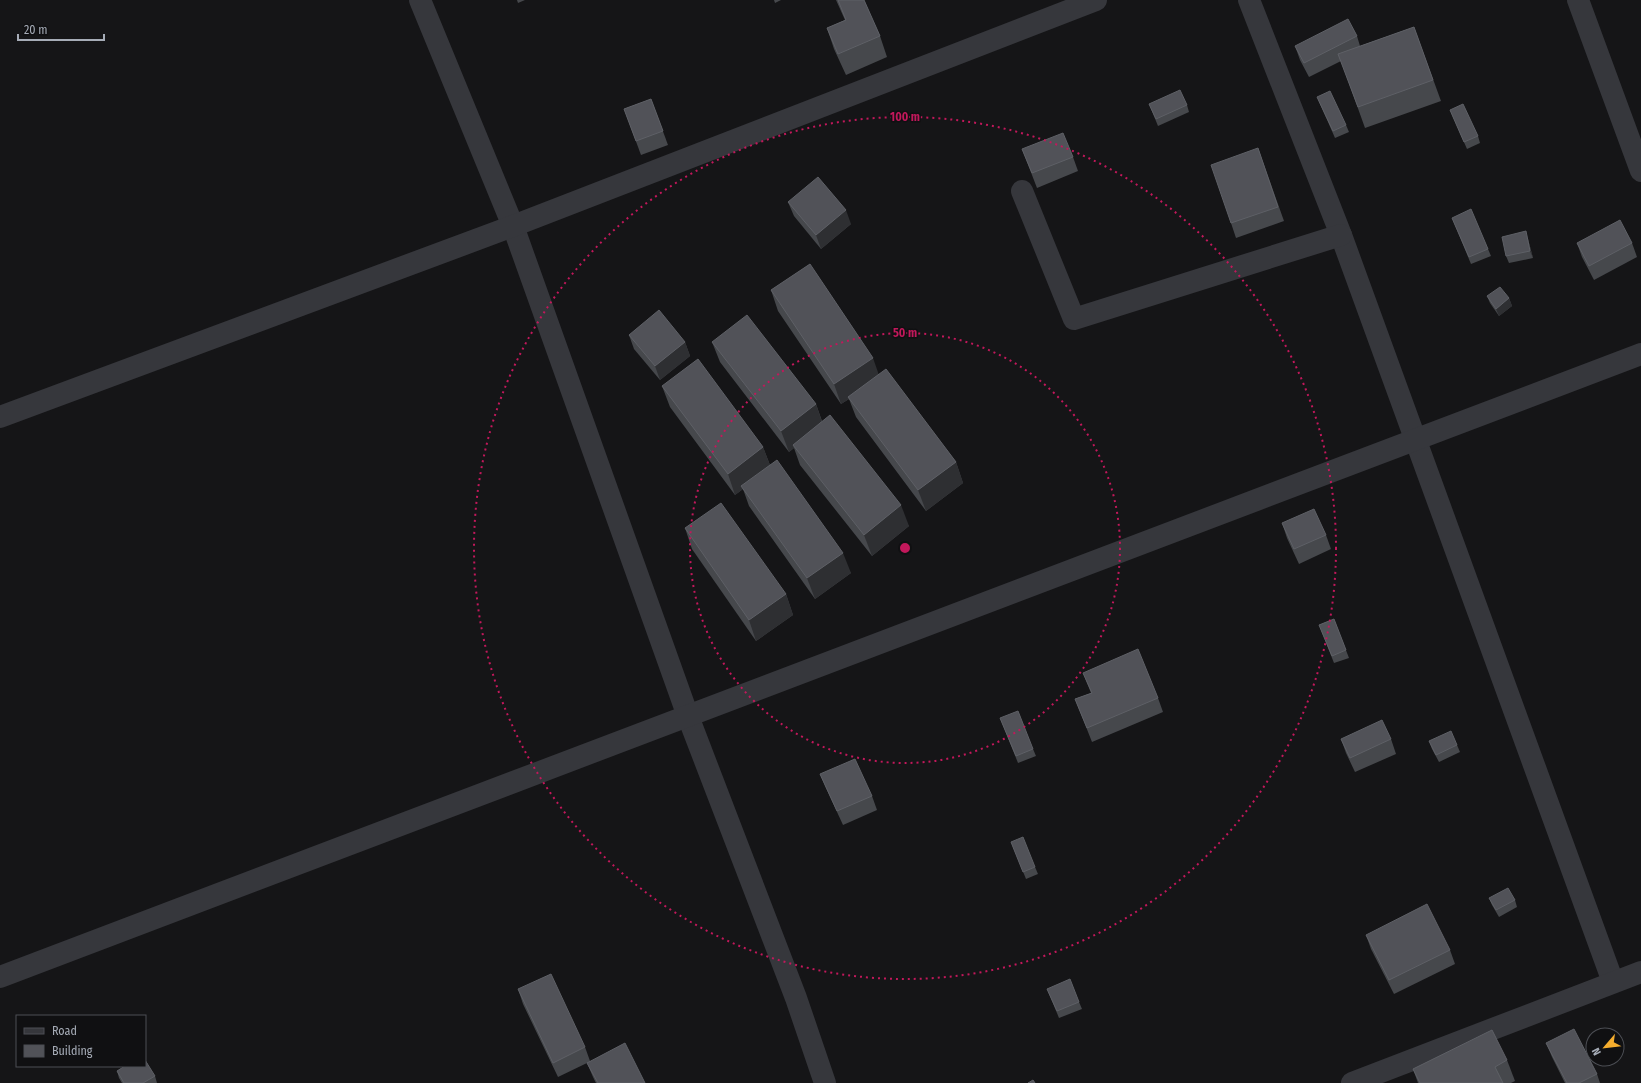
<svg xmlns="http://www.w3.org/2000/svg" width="1641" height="1083" font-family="'Fira Sans Condensed',sans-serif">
<rect width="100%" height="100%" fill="#151517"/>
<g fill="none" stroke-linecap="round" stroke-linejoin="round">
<g stroke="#36373c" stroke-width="22">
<polyline points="420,0 513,226 689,719 796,998 825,1083"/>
<polyline points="1249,0 1341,235 1613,982"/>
<polyline points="1578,0 1641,171"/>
<polyline points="1022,191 1074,319 1341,235"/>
<polyline points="0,417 513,226 1096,0"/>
<path d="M0,977C549,774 1095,564 1641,354"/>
<polyline points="1352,1083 1641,972"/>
</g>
</g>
<g fill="#46484c">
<polygon points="517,0 525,0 518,3"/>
<polygon points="774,0 781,0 775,3"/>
<polygon points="836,0 864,0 880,36 887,57 846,75 834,49 827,28 845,20"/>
<polygon points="1414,27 1441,101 1365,128 1341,61 1309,77 1300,60 1295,46 1357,36 1360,46"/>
<polygon points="1317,97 1346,125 1349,132 1335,138"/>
<polygon points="651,99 668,145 641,155 624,109"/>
<polygon points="1149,104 1187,105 1189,112 1158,126"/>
<polygon points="1450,110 1478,136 1480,143 1467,149"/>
<polygon points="1258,148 1284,221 1236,238 1231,223"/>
<polygon points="1022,149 1073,157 1078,171 1037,188"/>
<polygon points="788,202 851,224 821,249 794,216"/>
<polygon points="1452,218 1488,249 1491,256 1471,264"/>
<polygon points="1528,239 1533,258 1509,263 1506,256"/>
<polygon points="1577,243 1632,243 1637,257 1594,280 1582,257"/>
<polygon points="771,290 878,374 956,462 963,483 926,511 856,417 849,399 841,404 778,311"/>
<polygon points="1487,296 1509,298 1512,306 1499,316 1490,303"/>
<polygon points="629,335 685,342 690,356 660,380 634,349"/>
<polygon points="712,342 816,404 822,421 909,526 872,556 800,465 794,448 789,452 720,362"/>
<polygon points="662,386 763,447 770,465 851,573 815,599 749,506 743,489 735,495 670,407"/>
<polygon points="1282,523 1326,535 1331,549 1299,564 1287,538"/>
<polygon points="685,528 786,594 793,615 756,641 692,549"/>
<polygon points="1334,619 1349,658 1334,663 1319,625"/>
<polygon points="1083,673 1158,698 1163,712 1092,742 1075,699 1091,693"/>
<polygon points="1000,718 1033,749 1036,756 1018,763"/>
<polygon points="1341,739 1391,739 1396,754 1355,772 1346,753"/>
<polygon points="1429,741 1457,745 1460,752 1439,762 1432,749"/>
<polygon points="820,774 872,796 877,810 843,825 826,788"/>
<polygon points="1011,842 1035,867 1038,874 1026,879"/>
<polygon points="1489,898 1515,900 1517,907 1499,917 1492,905"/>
<polygon points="1366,935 1450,950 1455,964 1394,994 1371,949"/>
<polygon points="518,989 585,1047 590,1061 645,1083 596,1083 593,1077 587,1063 558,1077 523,1004"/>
<polygon points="1047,989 1079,1002 1082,1009 1059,1018"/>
<polygon points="1546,1043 1597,1074 1600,1083 1565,1083 1552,1057"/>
<polygon points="1507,1060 1515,1081 1511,1083 1418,1083 1413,1069"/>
<polygon points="117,1071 155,1076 157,1083 122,1083 119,1078"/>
</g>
<g fill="#2e2f32">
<polygon points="846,210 851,224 821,249 816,235"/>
<polygon points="1526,231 1528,239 1533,258 1530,251"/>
<polygon points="1509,298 1512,306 1499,316 1496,309"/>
<polygon points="685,342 690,356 660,380 655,366"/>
<polygon points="873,358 880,378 848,397 849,399 841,404 834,384"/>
<polygon points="816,404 823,425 793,445 794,448 789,452 781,431"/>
<polygon points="763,447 771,468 741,486 743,489 735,495 728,474"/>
<polygon points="956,462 963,483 926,511 918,490"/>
<polygon points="901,505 909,526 872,556 864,535"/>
<polygon points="843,553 851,573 815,599 807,578"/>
<polygon points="786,594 793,615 756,641 749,620"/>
</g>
<g fill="#515258" stroke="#5e6066">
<polygon points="838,0 864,0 880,36 838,54 827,28 846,20"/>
<polygon points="1348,19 1357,36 1304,63 1295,46"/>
<polygon points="1414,27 1433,80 1358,107 1338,54"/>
<polygon points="1180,90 1187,105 1156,119 1149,104"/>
<polygon points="1330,91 1346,125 1333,131 1317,97"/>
<polygon points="651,99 663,131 636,141 624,109"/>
<polygon points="1463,104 1478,136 1464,142 1450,110"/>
<polygon points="1063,133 1073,157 1032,173 1022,149"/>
<polygon points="1258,148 1278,207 1231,223 1211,165"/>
<polygon points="818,177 846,210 816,235 788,202"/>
<polygon points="1471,209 1488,249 1469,257 1452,218"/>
<polygon points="1620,220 1632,243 1589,266 1577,243"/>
<polygon points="1526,231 1530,251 1506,256 1502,237"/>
<polygon points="810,264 873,358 834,384 771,290"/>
<polygon points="1500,287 1509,298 1496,309 1487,296"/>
<polygon points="659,310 685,342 655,366 629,335"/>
<polygon points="747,315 816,404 781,431 712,342"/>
<polygon points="698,359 763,447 728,474 662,386"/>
<polygon points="886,369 956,462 918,490 848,397"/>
<polygon points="830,415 901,505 864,535 793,445"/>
<polygon points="777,460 843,553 807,578 741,486"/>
<polygon points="721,503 786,594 749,620 685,528"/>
<polygon points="1314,509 1326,535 1294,549 1282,523"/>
<polygon points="1334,619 1346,650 1332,656 1319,625"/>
<polygon points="1138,649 1158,698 1087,728 1075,699 1092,693 1083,673"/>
<polygon points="1018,711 1033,749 1016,756 1000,718"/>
<polygon points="1382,720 1391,739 1350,758 1341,739"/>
<polygon points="1451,731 1457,745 1436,755 1429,741"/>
<polygon points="855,759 872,796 837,811 820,774"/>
<polygon points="1023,837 1035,867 1023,872 1011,842"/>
<polygon points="1508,888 1515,900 1496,910 1489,898"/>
<polygon points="1427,904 1450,950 1389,980 1366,935"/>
<polygon points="551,974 585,1047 553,1063 518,989"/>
<polygon points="1070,979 1079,1002 1057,1011 1047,989"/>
<polygon points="1574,1029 1597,1074 1579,1083 1567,1083 1546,1043"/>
<polygon points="1492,1030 1507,1060 1495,1067 1503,1083 1420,1083 1413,1069"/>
<polygon points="625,1043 645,1083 598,1083 587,1063"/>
<polygon points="145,1060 155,1076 143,1083 124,1083 117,1071 125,1066 145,1066"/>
<polygon points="1033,1080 1035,1083 1028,1083"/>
</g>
<g fill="none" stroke="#c2185b" stroke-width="2" stroke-dasharray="2 4">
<circle cx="905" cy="548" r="215"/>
<circle cx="905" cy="548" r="431"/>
</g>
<circle cx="905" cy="548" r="6" fill="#c2185b" stroke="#101012" stroke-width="2"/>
<g font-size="12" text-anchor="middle" font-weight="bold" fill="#c2185b" stroke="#101012" stroke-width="3" stroke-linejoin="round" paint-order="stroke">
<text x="905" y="121">100 m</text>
<text x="905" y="337">50 m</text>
</g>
<rect x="16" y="1015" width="130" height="52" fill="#101012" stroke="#4c4e54"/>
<rect x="24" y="1028" width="20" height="6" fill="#36373c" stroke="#4c4e54"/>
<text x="52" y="1035" font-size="12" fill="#a6acb7">Road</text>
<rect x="24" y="1045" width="20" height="12" fill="#515258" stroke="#4c4e54"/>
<text x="52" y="1055" font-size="12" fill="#a6acb7">Building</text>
<g transform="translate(1605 1047) rotate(242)"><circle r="19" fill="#101012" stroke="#4c4e54"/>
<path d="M0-3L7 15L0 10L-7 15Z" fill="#f5ad2e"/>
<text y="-6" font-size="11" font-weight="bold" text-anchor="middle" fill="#a6acb7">N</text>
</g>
<path d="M18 34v6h86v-6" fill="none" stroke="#a6acb7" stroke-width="2"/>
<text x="24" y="34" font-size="12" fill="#a6acb7" stroke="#101012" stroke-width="3" paint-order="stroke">20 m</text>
</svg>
